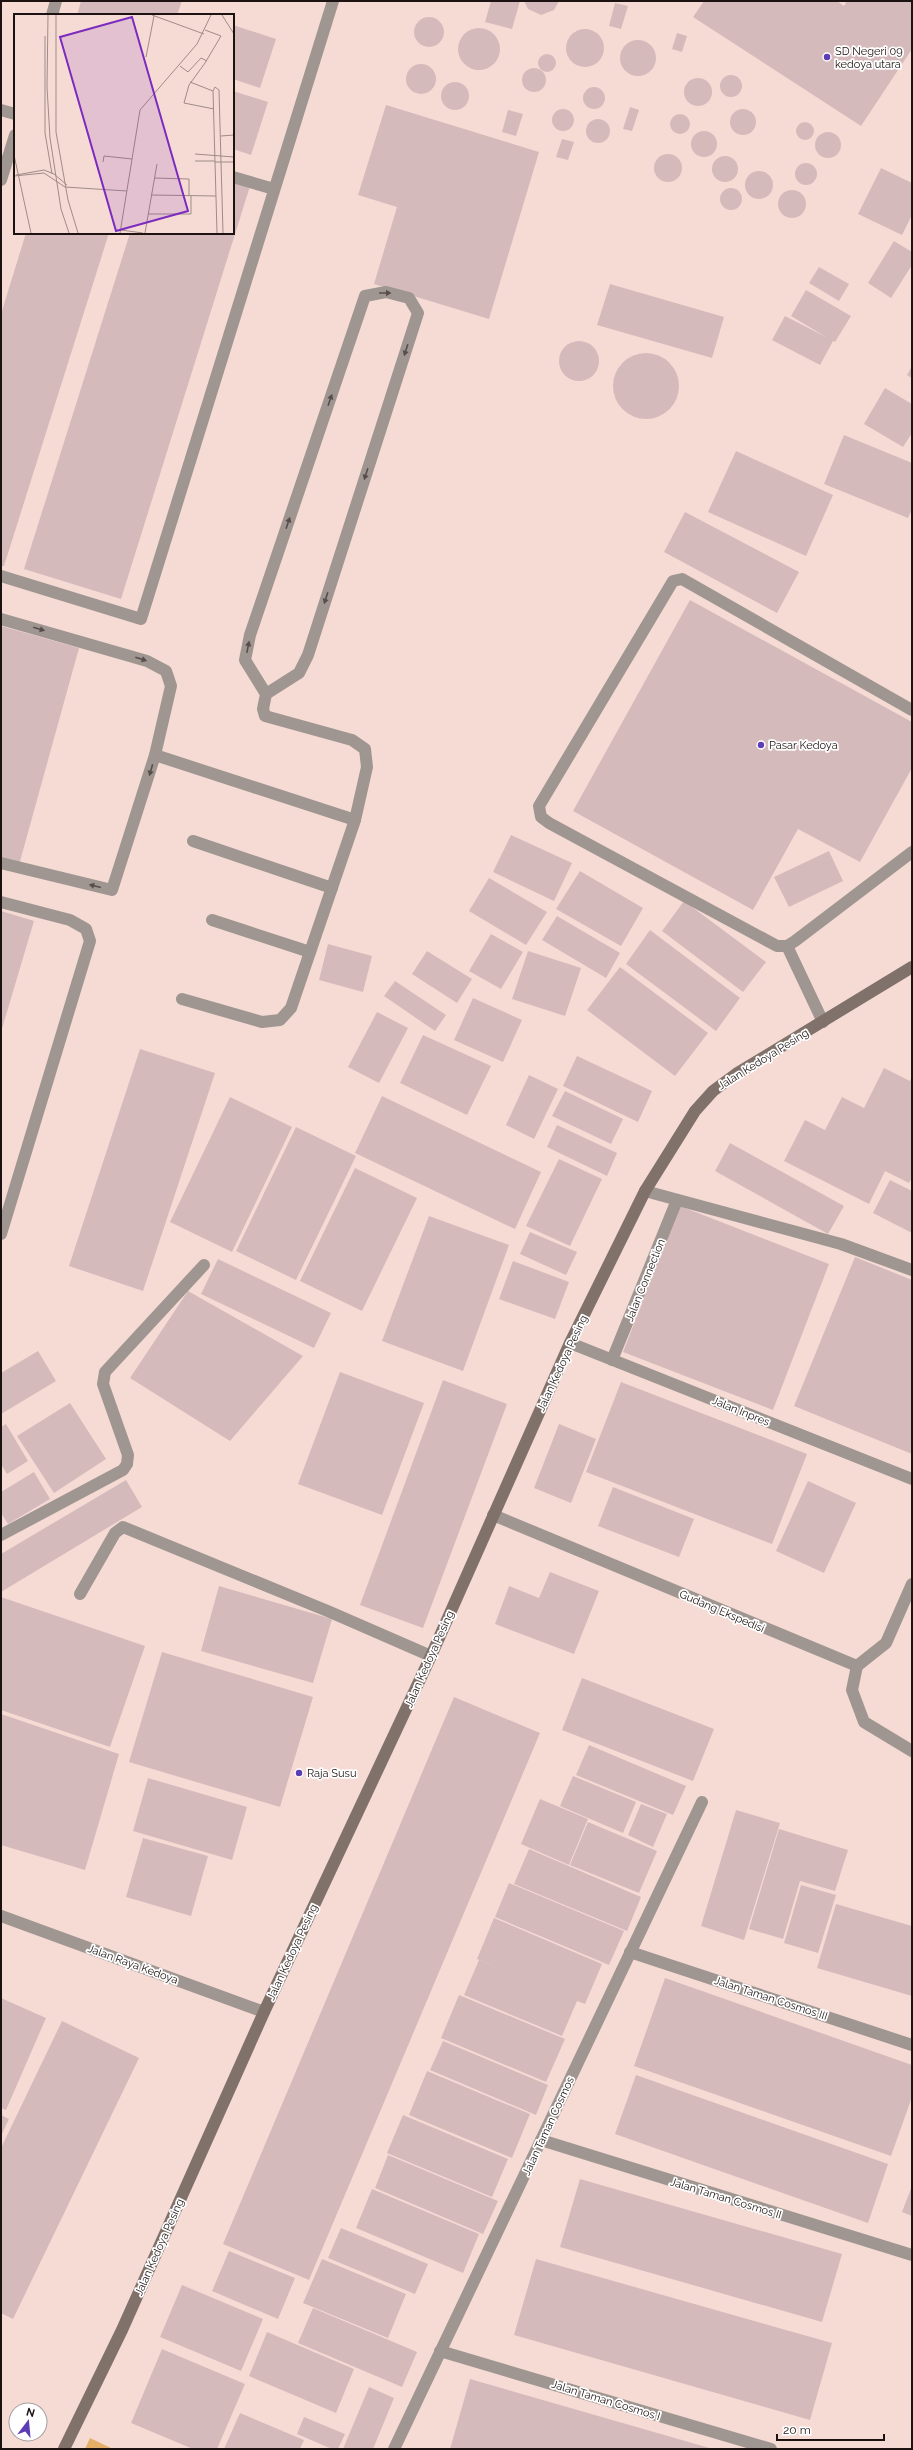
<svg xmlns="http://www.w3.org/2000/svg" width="913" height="2450" font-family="Raleway,sans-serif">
<rect width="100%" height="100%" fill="#f6dbd5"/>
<polygon fill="#e6af69" points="90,2438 113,2449 85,2449"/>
<g fill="#d5babc">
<polygon points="81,1 182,1 177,15 77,15"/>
<polygon points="491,1 520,1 512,29 485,22"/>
<polygon points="524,1 559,1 554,10 541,15 528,9"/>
<polygon points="704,1 837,1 844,6 847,1 912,1 912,49 861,126 693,17"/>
<polygon points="615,3 628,6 621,29 609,26"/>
<circle cx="429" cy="32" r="15"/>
<polygon points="233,25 276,39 260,88 233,79"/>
<circle cx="479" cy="49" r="21"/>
<circle cx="585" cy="48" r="19"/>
<polygon points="677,33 687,36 682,52 672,49"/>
<circle cx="638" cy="58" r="18"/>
<circle cx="547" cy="63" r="9"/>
<circle cx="421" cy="79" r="15"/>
<circle cx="534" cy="80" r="12"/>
<circle cx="731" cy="86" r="11"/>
<circle cx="698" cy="92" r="14"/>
<circle cx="455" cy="96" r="14"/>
<circle cx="594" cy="98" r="11"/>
<polygon points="233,91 268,102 251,155 233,149"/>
<polygon points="386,105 539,152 489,319 374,284 397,207 358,195"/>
<polygon points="630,107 639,110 632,131 623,129"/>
<circle cx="563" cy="120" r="11"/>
<circle cx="743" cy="122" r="13"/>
<polygon points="508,110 523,114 516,136 502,132"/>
<circle cx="680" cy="124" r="10"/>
<circle cx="598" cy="131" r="12"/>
<circle cx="805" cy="131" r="9"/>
<circle cx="704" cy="144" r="13"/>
<circle cx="828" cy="145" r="13"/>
<polygon points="562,139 574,142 568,160 556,157"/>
<circle cx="668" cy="168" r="14"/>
<circle cx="725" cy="169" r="13"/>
<circle cx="806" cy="174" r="11"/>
<polygon points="881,168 912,183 912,215 902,235 858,214"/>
<circle cx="759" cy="185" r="14"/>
<polygon points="233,180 250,186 121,599 24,569 130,233 233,233"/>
<circle cx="731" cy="199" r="11"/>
<circle cx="792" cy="204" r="14"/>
<polygon points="26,233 109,233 4,566 1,566 1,314"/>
<polygon points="894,241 912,252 912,265 891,298 868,283"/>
<polygon points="819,267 849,284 839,301 809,283"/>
<polygon points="610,284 724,317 712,358 597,325"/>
<polygon points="806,290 851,316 835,342 833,341 820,365 772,340 785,316 826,337 791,316"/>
<circle cx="579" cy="361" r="20"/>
<circle cx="646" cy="386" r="33"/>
<polygon points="912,366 912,378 907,375"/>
<polygon points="885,388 912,404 912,433 903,447 864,424"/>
<polygon points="844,435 912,463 912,509 908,518 824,484"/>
<polygon points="736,451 833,495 806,556 708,512"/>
<polygon points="685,512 799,572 777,613 664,552"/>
<polygon points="690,600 912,722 912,768 860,862 798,829 753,910 573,811"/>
<polygon points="1,626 79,648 19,865 1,860"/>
<polygon points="511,835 572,863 554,901 493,872"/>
<polygon points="829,851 843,881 789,907 774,877"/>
<polygon points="580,871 643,908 621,946 556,909"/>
<polygon points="489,878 547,912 526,945 469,911"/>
<polygon points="684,901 766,962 743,992 662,931"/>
<polygon points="1,911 34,921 1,1032"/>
<polygon points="557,916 620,953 606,978 542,940"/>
<polygon points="650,930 740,998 716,1031 626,964"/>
<polygon points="491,934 523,952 501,989 469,971"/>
<polygon points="328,944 372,956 363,992 319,980"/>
<polygon points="427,951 472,979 457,1003 412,974"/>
<polygon points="528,951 581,968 565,1016 512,999"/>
<polygon points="620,967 708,1033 675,1076 587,1010"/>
<polygon points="395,981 446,1015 435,1031 384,996"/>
<polygon points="473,998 522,1020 503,1062 454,1040"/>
<polygon points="377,1012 408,1028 379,1083 348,1067"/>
<polygon points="423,1035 491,1066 467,1115 400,1083"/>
<polygon points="140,1049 215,1073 143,1291 69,1266"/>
<polygon points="577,1056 652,1091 638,1122 563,1086"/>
<polygon points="884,1068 910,1081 912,1076 912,1178 909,1183 885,1171 869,1204 784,1161 805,1120 825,1130 842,1097 864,1108"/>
<polygon points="529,1075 558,1089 534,1139 506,1125"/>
<polygon points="565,1091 623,1119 611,1144 552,1116"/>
<polygon points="382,1096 541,1172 515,1229 355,1153"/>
<polygon points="230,1097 292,1127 232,1252 170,1222"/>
<polygon points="557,1125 617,1153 607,1176 547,1147"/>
<polygon points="296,1127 356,1156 296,1280 236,1251"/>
<polygon points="730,1143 844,1206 828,1234 715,1171"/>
<polygon points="559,1159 602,1179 570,1246 526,1226"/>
<polygon points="355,1168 417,1198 362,1311 300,1281"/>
<polygon points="890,1180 912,1191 912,1233 873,1213"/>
<polygon points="680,1206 829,1264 773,1410 623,1352"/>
<polygon points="429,1216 509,1245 463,1371 382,1341"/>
<polygon points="530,1232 577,1252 566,1275 520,1254"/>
<polygon points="855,1257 912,1280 912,1454 794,1406"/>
<polygon points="218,1259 331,1313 314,1348 201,1294"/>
<polygon points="513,1261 569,1282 555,1319 499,1299"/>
<polygon points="188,1291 303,1356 230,1441 130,1378"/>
<polygon points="38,1351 56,1381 1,1414 1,1373"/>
<polygon points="340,1372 424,1403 382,1515 298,1484"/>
<polygon points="443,1380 507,1404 423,1628 360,1605"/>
<polygon points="621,1382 807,1454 772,1544 586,1472"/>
<polygon points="70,1403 106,1459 54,1493 17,1436"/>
<polygon points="6,1424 28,1461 7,1474 1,1464 1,1427"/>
<polygon points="559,1424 596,1439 571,1503 534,1488"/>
<polygon points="34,1472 50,1499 8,1524 1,1513 1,1492"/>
<polygon points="126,1480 142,1507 1,1592 1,1554"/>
<polygon points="808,1481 856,1503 824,1573 776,1551"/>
<polygon points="613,1487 694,1519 679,1557 598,1526"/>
<polygon points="550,1572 599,1591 574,1654 495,1624 509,1586 539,1598"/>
<polygon points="219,1586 332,1619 313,1683 201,1651"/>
<polygon points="1,1597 145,1646 110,1747 1,1710"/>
<polygon points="162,1652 313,1697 280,1807 129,1762"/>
<polygon points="582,1678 714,1729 693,1781 562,1730"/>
<polygon points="454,1697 540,1733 309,2280 223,2244"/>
<polygon points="1,1714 119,1754 85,1870 1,1845"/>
<polygon points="589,1745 686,1786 673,1815 576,1775"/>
<polygon points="573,1776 636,1802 623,1833 560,1806"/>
<polygon points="148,1778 247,1807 232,1860 133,1831"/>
<polygon points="540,1799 588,1819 569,1865 521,1844"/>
<polygon points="641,1804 667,1814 653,1847 628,1835"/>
<polygon points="736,1810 780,1823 744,1940 701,1926"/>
<polygon points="588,1822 657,1851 639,1893 570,1865"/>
<polygon points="779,1829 848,1850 835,1891 800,1881 783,1939 749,1929"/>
<polygon points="143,1838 208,1856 191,1916 126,1897"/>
<polygon points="529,1849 641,1897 627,1931 514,1884"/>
<polygon points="509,1883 624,1931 609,1965 495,1917"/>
<polygon points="801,1885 836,1895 818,1953 784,1943"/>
<polygon points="836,1904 912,1926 912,1996 817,1968"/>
<polygon points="494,1918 602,1964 585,2004 577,2001 562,2036 464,1995 479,1960 557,1993 477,1959"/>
<polygon points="665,1978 912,2065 912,2097 891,2156 634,2066"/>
<polygon points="459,1995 565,2039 546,2082 441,2038"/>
<polygon points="1,1998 46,2018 6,2110 1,2108"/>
<polygon points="62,2021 139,2058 13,2319 1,2313 1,2148"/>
<polygon points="443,2041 548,2085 536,2115 430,2070"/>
<polygon points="427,2071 530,2114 512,2158 409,2115"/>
<polygon points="636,2075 888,2164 868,2223 615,2134"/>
<polygon points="1,2115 9,2119 1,2136"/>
<polygon points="403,2115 508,2159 492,2197 387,2153"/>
<polygon points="388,2155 498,2201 483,2234 375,2188"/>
<polygon points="580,2179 842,2254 822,2322 560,2247"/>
<polygon points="912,2186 912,2216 902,2212"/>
<polygon points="372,2189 479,2234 463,2273 356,2228"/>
<polygon points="341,2228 428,2264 415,2294 328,2258"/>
<polygon points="229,2251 295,2278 278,2319 212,2291"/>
<polygon points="322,2259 406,2294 388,2338 303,2303"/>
<polygon points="536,2259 832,2343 810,2420 514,2335"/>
<polygon points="182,2285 263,2319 241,2371 160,2337"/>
<polygon points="313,2308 417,2352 402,2387 298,2343"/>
<polygon points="267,2332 354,2369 336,2413 249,2376"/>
<polygon points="162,2349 245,2384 217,2449 193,2449 131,2423"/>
<polygon points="470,2379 713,2449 450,2449"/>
<polygon points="369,2387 394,2398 373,2449 343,2449"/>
<polygon points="240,2413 304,2440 300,2449 224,2449"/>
<polygon points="304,2417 345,2434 338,2449 332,2449 297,2434"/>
</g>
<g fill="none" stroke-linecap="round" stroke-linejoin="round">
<g stroke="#a09691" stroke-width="12">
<polyline points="52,15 56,1"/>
<polyline points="1,110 15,114"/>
<polyline points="233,177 274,189"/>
<polyline points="1,180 15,135"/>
<polyline points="1,576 141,619 333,1"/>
<polyline points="1,619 147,661 166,671 171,686 155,755 112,890 1,863"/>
<polyline points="912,710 682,579 673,581 539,806 541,817 549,823 777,946 787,946 795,941 912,852"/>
<polyline points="155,755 355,820"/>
<polyline points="193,841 332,888"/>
<polyline points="1,902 70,920 86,929 90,941 1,1234"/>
<polyline points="212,920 310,952"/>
<polyline points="787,946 823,1022"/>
<polyline points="182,999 262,1022 280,1020 291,1008 355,820 367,767 365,749 352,740 265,716 263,709 266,694 245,660 250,635 365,296 386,292 409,298 418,313 308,655 299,673 266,694"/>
<polyline points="645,1191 841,1244 912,1270"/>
<polyline points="570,1343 912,1479"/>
<polyline points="612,1360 677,1200"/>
<polyline points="493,1515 857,1666 886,1643 912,1584"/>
<polyline points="1,1535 123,1470 127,1464 128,1455 103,1384 105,1372 204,1265"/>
<polyline points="857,1666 852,1690 864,1722 912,1751"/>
</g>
<g stroke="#a09691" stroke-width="12">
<polyline points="80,1594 115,1533 123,1527 330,1612 431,1656"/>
<polyline points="1,1916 264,2012"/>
<polyline points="630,1952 912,2045"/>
<polyline points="541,2140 912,2255"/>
<polyline points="440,2351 771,2449"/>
<polyline points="394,2449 702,1802"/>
</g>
<polyline stroke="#80726a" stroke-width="12" points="64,2449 122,2330 264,2012 431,1656 570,1343 645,1191 695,1111 713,1091 736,1074 912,967"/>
</g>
<defs><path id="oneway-solid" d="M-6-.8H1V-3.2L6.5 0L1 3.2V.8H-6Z"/></defs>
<g fill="#574d4b">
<use href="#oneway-solid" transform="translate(385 293)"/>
<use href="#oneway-solid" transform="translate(406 350) rotate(108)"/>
<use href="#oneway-solid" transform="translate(330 400) rotate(-71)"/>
<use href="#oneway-solid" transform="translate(366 474) rotate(108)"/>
<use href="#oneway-solid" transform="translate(288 523) rotate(-71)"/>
<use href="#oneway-solid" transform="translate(326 598) rotate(108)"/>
<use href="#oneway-solid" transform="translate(39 629) rotate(16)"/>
<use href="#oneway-solid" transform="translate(248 647) rotate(-79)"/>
<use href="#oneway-solid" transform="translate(141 659) rotate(18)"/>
<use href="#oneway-solid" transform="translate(151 770) rotate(106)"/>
<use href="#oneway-solid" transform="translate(95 886) rotate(-166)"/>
</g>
<g fill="#5d3db5" stroke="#fff" stroke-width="1.5">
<circle cx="827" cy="57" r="4"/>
<circle cx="761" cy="745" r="4"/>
<circle cx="299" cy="1773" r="4"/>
</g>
<g text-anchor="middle" stroke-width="3.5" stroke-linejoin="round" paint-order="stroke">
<g font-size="11" fill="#1c1211" stroke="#fff" text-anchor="start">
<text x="835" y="55">SD Negeri 09<tspan x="835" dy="13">kedoya utara</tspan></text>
<text x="769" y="749">Pasar Kedoya</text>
<text x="307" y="1777">Raja Susu</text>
</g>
<g font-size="11" fill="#1c1211" stroke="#fff">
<text transform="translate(763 1059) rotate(-32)" y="4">Jalan Kedoya Pesing</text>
<text transform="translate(645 1280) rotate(-68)" y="4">Jalan Connection</text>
<text transform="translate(562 1363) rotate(-65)" y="4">Jalan Kedoya Pesing</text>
<text transform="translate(741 1411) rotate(22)" y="4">Jalan Inpres</text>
<text transform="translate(722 1611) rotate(23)" y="4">Gudang Ekspedisi</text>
<text transform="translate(429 1659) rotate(-66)" y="4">Jalan Kedoya Pesing</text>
<text transform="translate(292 1952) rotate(-65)" y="4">Jalan Kedoya Pesing</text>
<text transform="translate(133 1964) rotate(20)" y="4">Jalan Raya Kedoya</text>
<text transform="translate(771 1998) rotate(18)" y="4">Jalan Taman Cosmos III</text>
<text transform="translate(548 2126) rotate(-65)" y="4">Jalan Taman Cosmos</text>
<text transform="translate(726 2198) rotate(17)" y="4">Jalan Taman Cosmos II</text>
<text transform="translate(159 2247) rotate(-66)" y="4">Jalan Kedoya Pesing</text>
<text transform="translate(606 2400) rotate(17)" y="4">Jalan Taman Cosmos I</text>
</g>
</g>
<g transform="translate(14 14)">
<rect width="220" height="220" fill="#f6dbd5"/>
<path fill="none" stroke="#9f8b87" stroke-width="1" d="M34,1L33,73L36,124L47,195L55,219M42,1V118L54,186L64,219M138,1L190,20M208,1L220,20M191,16L207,22L191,49L175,71L170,89L200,95M31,22V119L38,160M132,43L140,2M166,52L174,58L187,44L193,47M176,68L199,77M207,122L220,121M181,140L220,143M0,141L17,219M181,147H201M89,148L90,142L118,145M201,148H220M2,161L30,156L40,160L53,171M0,162L30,159L51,173L113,177M140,164L175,165V181M137,181L202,182M134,200H177V181M107,216L129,219M106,219L126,96L183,30L197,1M131,219L143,150M203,219L199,77L201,73L205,76L209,219"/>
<path fill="#7b2cbf" fill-opacity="0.15" stroke="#7b2cbf" stroke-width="2" d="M118,3L174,197L102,217L46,23Z"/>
<rect width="220" height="220" fill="none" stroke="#1c1211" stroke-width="2"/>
</g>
<rect width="913" height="2450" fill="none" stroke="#1c1211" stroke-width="4"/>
<g transform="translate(28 2422) rotate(16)"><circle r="19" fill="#ffffff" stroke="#a4a0a0"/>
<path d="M0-3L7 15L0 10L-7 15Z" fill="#5d3db5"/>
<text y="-6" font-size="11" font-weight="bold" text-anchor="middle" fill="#1c1211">N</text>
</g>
<path d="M777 2434v6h107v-6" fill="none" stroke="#1c1211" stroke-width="2"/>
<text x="783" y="2434" font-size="12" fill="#1c1211" stroke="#ffffff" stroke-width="3" paint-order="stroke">20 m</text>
</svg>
